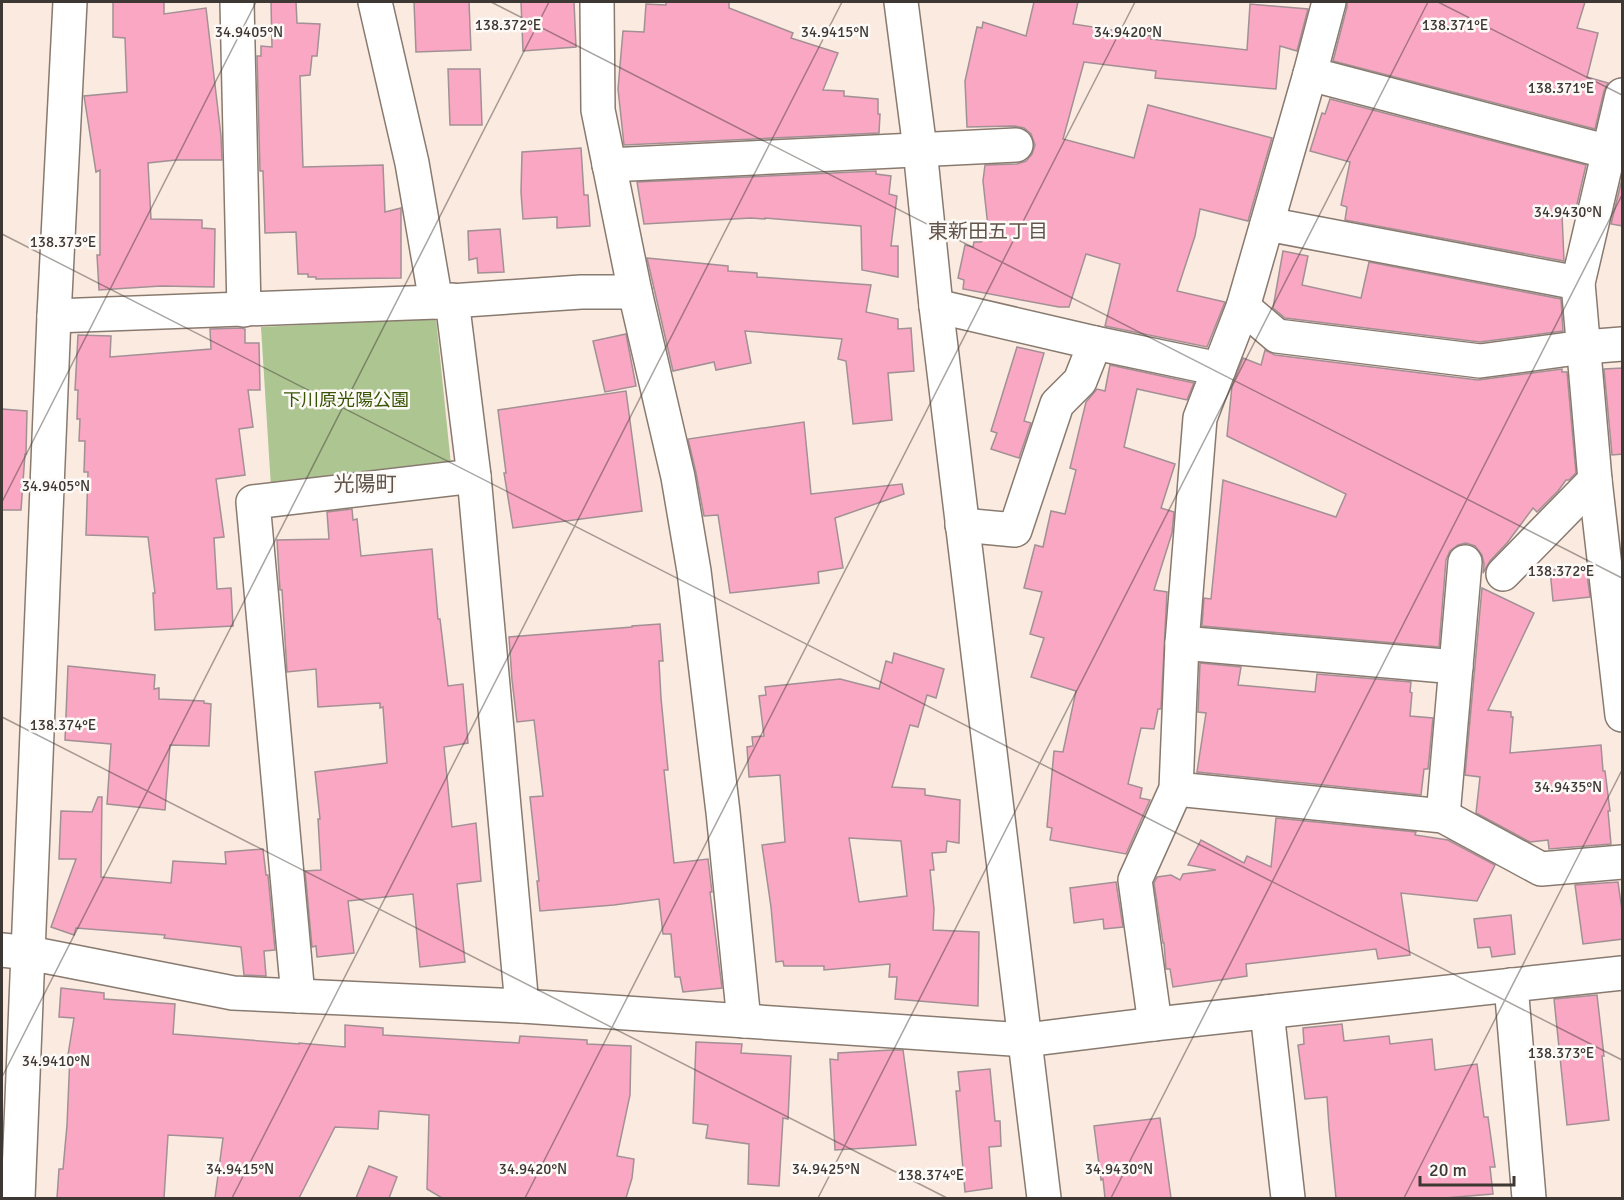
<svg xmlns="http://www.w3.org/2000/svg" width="1624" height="1200" font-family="Signika,'Noto Sans JP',sans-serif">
<rect width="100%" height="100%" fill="#faeadf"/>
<polygon fill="#acc591" points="436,318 451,465 271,487 261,327"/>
<g fill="#faa7c3" stroke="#a29095" stroke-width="1.5" fill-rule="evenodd">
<polygon points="113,2 164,2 164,14 206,8 221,136 222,160 176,160 148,163 151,219 202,220 202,228 215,229 214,287 161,286 99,290 97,255 100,255 100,170 96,172 84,96 127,92 125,38 113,37"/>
<polygon points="271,2 296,2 297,23 320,24 317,56 312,56 310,75 300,76 303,167 383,165 385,212 401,208 401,278 316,279 316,277 308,277 308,274 298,274 296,232 265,233 263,171 260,171 257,56 261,56 261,46 272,47"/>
<polygon points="414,2 469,2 471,50 416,52"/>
<polygon points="521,2 574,2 576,47 523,51"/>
<polygon points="666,2 729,2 729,8 793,33 791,38 838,53 823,90 844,91 844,96 878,99 878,114 880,114 879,133 624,145 618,89 623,31 644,32 646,4 666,5"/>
<polygon points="1034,2 1078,2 1073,24 1151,36 1151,39 1247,50 1250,4 1308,9 1297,51 1280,46 1276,89 1155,78 1156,71 1084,62 1063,139 1134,158 1148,105 1272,138 1248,221 1200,209 1195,236 1177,291 1225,302 1207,347 1105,326 1120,264 1086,254 1069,307 1059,307 963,289 964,280 958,278 965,245 973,247 974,242 981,242 982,236 989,236 983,181 985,165 1017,164 1026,161 1032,154 1035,145 1031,134 1024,128 1015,126 967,127 965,81 977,27 982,28 983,22 1026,36"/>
<polygon points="1347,2 1585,2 1577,28 1598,33 1587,77 1608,83 1604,91 1595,129 1333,61 1347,7"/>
<polygon points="448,69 480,69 482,125 450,125"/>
<polygon points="1330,99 1586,165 1574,217 1562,214 1564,261 1345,220 1347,207 1341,205 1350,162 1310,151 1322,113 1325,114"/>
<polygon points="581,148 584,195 588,195 590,226 557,228 557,217 523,219 521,192 522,152"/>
<polygon points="876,171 876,174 891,176 889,194 897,196 891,246 898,246 898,277 862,270 861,226 765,218 765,219 751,218 644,224 637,182"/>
<polygon points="1623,175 1623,226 1611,224"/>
<polygon points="500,229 504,272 478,273 477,258 469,260 468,231"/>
<polygon points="1283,251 1308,256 1302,285 1361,298 1369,262 1561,299 1563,331 1480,342 1285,318 1273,308"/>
<polygon points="647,258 728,266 728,271 757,273 757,277 871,285 866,312 898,319 898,329 911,328 914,371 888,373 892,420 853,424 846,361 838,359 842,339 745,331 751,363 716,370 714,362 673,371"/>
<polygon points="241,328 245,329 245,343 259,343 260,390 248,390 253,427 239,429 245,475 216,479 224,537 214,538 217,589 231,588 233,626 155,630 153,593 155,593 148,537 86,535 88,472 84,472 85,441 79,441 80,419 77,419 78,390 75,390 78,335 111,336 110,357 211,349 210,329"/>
<polygon points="626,334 636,386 605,392 593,341"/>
<polygon points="1017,347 1044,353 1024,421 1031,423 1019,458 991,449 997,433 991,431"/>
<polygon points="1265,350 1275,355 1478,380 1562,369 1562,372 1567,372 1576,473 1569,480 1566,480 1558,491 1537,512 1533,508 1507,543 1490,561 1483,573 1484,564 1482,555 1475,546 1466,543 1458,545 1450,551 1446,560 1439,647 1202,626 1204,598 1211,599 1223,480 1336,517 1346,494 1227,436 1232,386 1243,358 1261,365"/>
<polygon points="1110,365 1194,383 1187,400 1137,389 1124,447 1175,464 1161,508 1174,512 1172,533 1154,590 1167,592 1161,709 1158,709 1154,729 1141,728 1128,784 1142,788 1140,798 1150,800 1126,854 1050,840 1052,828 1047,827 1054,751 1063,752 1076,691 1031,677 1044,638 1030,634 1042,592 1024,588 1035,545 1043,547 1051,511 1065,514 1076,470 1070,468 1086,402 1097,389 1105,391"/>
<polygon points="1623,368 1623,454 1612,455 1604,369"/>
<polygon points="626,391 642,511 513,528 504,473 506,473 498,410"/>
<polygon points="2,409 27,411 26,454 25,454 21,510 2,510"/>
<polygon points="804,422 811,494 902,484 904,494 835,518 843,568 818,572 819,583 730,593 718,515 704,516 696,473 688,439"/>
<polygon points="352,509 353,520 357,519 361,556 432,549 438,619 440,619 448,686 463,684 468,743 444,747 452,827 476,823 481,881 457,884 465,962 420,967 413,894 348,901 354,953 317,957 316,946 312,947 305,871 321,870 318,819 320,819 315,772 387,763 383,707 380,708 380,703 318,707 316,669 287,672 282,590 280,590 277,540 329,539 327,512"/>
<polygon points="1586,566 1590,597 1553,601 1550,570"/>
<polygon points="1482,588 1534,613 1488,710 1511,712 1511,717 1513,717 1510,753 1601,745 1603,771 1605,771 1610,811 1608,811 1611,844 1549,849 1548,840 1530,842 1476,813 1480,777 1465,775"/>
<polygon points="660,624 663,661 659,661 661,698 668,770 664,770 674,863 708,859 712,892 710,892 722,988 683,992 680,977 675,977 671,934 663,934 659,899 614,905 540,911 537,881 539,881 530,797 543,796 534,720 517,722 512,680 509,637 632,627 632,626"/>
<path d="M894,653L944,669L936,698L927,695L918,727L910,725L892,787L925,789V795L960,800L959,843L947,841L946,852L932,853L934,870H930L934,909L933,930L979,932L978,1006L895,999L897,977H889L890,964L824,970V966H784L783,961L776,962L771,907L762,845L785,842L780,775L749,777L747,747L753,746L752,737L764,736L759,696L766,695L765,687L840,679L879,689L886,661L892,663ZM849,838L901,841L907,896L859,902Z"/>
<polygon points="1200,663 1241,667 1238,685 1315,692 1317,674 1411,682 1410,692 1412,693 1410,716 1433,718 1428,769 1424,769 1421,795 1197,772 1206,713 1198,712"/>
<polygon points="68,666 155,675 154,689 159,688 159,699 204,701 204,703 211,704 209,746 170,745 165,810 107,804 111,744 65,740"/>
<polygon points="98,797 102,797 101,877 171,883 173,861 226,864 225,852 263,849 266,875 268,875 275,950 264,951 266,976 244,975 241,947 164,938 165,935 76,928 74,935 51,927 76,859 59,859 61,811 92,812"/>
<polygon points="1276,818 1416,832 1415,835 1448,840 1495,865 1477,901 1401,893 1410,955 1378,959 1376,949 1246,964 1247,976 1173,987 1170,969 1166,969 1164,943 1163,943 1154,883 1157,877 1171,875 1180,880 1183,874 1216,870 1188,865 1201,840 1244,863 1247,856 1271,867"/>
<polygon points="1116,882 1123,927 1104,929 1103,919 1074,923 1070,888"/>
<polygon points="1618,882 1623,918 1623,939 1583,944 1575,885"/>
<polygon points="1511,915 1515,954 1492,957 1490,947 1478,948 1474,919"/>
<polygon points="61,988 104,993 104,999 175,1004 173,1034 299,1044 299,1043 345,1047 345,1025 383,1028 383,1035 519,1043 520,1036 587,1040 587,1044 631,1046 630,1095 617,1156 634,1159 632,1178 626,1198 442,1198 427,1189 429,1115 379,1111 378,1129 335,1127 299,1198 215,1198 223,1138 168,1135 164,1198 57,1198 59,1169 63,1169 67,1125 70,1055 68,1055 74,1018 59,1017"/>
<polygon points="1597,995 1604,1056 1602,1056 1609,1120 1567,1125 1554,999"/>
<polygon points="1342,1024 1344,1041 1389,1036 1390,1044 1432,1039 1435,1070 1477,1064 1484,1117 1488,1117 1495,1167 1490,1167 1493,1194 1444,1198 1336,1198 1329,1128 1327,1097 1305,1099 1298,1045 1304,1044 1303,1028"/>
<polygon points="696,1042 742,1044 741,1053 791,1056 788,1119 783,1118 779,1186 748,1184 749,1144 706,1138 708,1125 693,1123"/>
<polygon points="892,1050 903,1050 916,1145 835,1150 830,1059 838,1060 838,1053"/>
<polygon points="990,1069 995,1121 1000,1121 1001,1146 989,1147 992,1188 965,1192 956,1091 960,1091 958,1072"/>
<polygon points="1160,1118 1171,1198 1105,1198 1103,1179 1101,1180 1094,1126"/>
<polygon points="369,1166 397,1177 389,1198 356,1198"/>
</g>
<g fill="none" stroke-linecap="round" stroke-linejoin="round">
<defs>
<g id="minor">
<polyline points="237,2 244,310"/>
<polyline points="375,2 412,163 436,302"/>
<polyline points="597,2 598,110 635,292 678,477 694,571 723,812 744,1021"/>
<polyline points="1310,74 1609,152"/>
<polyline points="1622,95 1578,283 1595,480 1622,715"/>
<polyline points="609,165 1016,145"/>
<polyline points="1267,224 1578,283"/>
<polyline points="452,300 474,476 522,1006"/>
<polyline points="936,306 1095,343 1219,369"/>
<polyline points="1243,307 1277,336 1480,361 1584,347 1622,344"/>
<polyline points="54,316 436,302 581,292 635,292"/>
<polyline points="962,525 1015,530 1057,404 1080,381 1095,343"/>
<polyline points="1503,574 1595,480"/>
<polyline points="1182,643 1456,667"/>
<polyline points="1176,789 1443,816 1541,869 1622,862"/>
<polyline points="1443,816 1465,562"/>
<polyline points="2,950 29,953 233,993 522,1006 1026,1040 1155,1024 1622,973"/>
<polyline points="1511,985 1529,1198"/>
<polyline points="298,996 253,502 474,476"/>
<polyline points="1267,1012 1288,1198"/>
<polyline points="1155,1024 1135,880 1176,789 1182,643 1200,418 1243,307 1310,74 1329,2"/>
<polyline points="18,1198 54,316 70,2"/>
</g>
<polyline id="tertiary" points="901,2 920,149 936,306 1044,1198"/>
</defs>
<use href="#minor" stroke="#897a70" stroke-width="36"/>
<use href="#tertiary" stroke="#897a70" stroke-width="36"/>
<use href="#minor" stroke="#fff" stroke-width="33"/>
<use href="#tertiary" stroke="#fff" stroke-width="33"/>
</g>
<path fill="none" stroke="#3e3834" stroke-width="1.5" stroke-opacity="0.45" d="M491,2L1622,578M1438,2L1622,95M2,234L1622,1060M2,502L256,2M2,717L947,1198M2,1077L549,2M232,1198L842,2M525,1198L1135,2M818,1198L1428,2M1111,1198L1622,195M1404,1198L1622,770"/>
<g text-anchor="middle" stroke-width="5" stroke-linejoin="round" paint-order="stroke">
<g font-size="18" fill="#385504" stroke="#fdfaf8">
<text x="346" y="406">下川原光陽公園</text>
</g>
<g font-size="20" fill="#62554b" stroke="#fdfaf8">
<text x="988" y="238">東新田五丁目</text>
</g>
<g font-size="21" fill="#62554b" stroke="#fdfaf8">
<text x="365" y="491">光陽町</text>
</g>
</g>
<g font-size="15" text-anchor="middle" fill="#3e3834" stroke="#fdfaf8" stroke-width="5" stroke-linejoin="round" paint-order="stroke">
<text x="508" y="30">138.372°E</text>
<text x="1455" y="30">138.371°E</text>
<text x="249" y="37">34.9405°N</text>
<text x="835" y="37">34.9415°N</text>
<text x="1128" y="37">34.9420°N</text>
<text x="1561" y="93">138.371°E</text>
<text x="1568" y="217">34.9430°N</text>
<text x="63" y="247">138.373°E</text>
<text x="56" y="491">34.9405°N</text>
<text x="1561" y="576">138.372°E</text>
<text x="63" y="730">138.374°E</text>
<text x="1568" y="792">34.9435°N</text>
<text x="1561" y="1058">138.373°E</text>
<text x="56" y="1066">34.9410°N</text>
<text x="240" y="1174">34.9415°N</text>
<text x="533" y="1174">34.9420°N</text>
<text x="826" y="1174">34.9425°N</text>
<text x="1119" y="1174">34.9430°N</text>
<text x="931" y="1180">138.374°E</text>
</g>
<rect width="1624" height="1200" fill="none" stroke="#3e3834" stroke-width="6"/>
<path d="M1420 1176v9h94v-9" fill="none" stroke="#3e3834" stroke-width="3"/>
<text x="1429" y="1176" font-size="18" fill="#3e3834" stroke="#fdfaf8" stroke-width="4.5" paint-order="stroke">20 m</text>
</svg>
